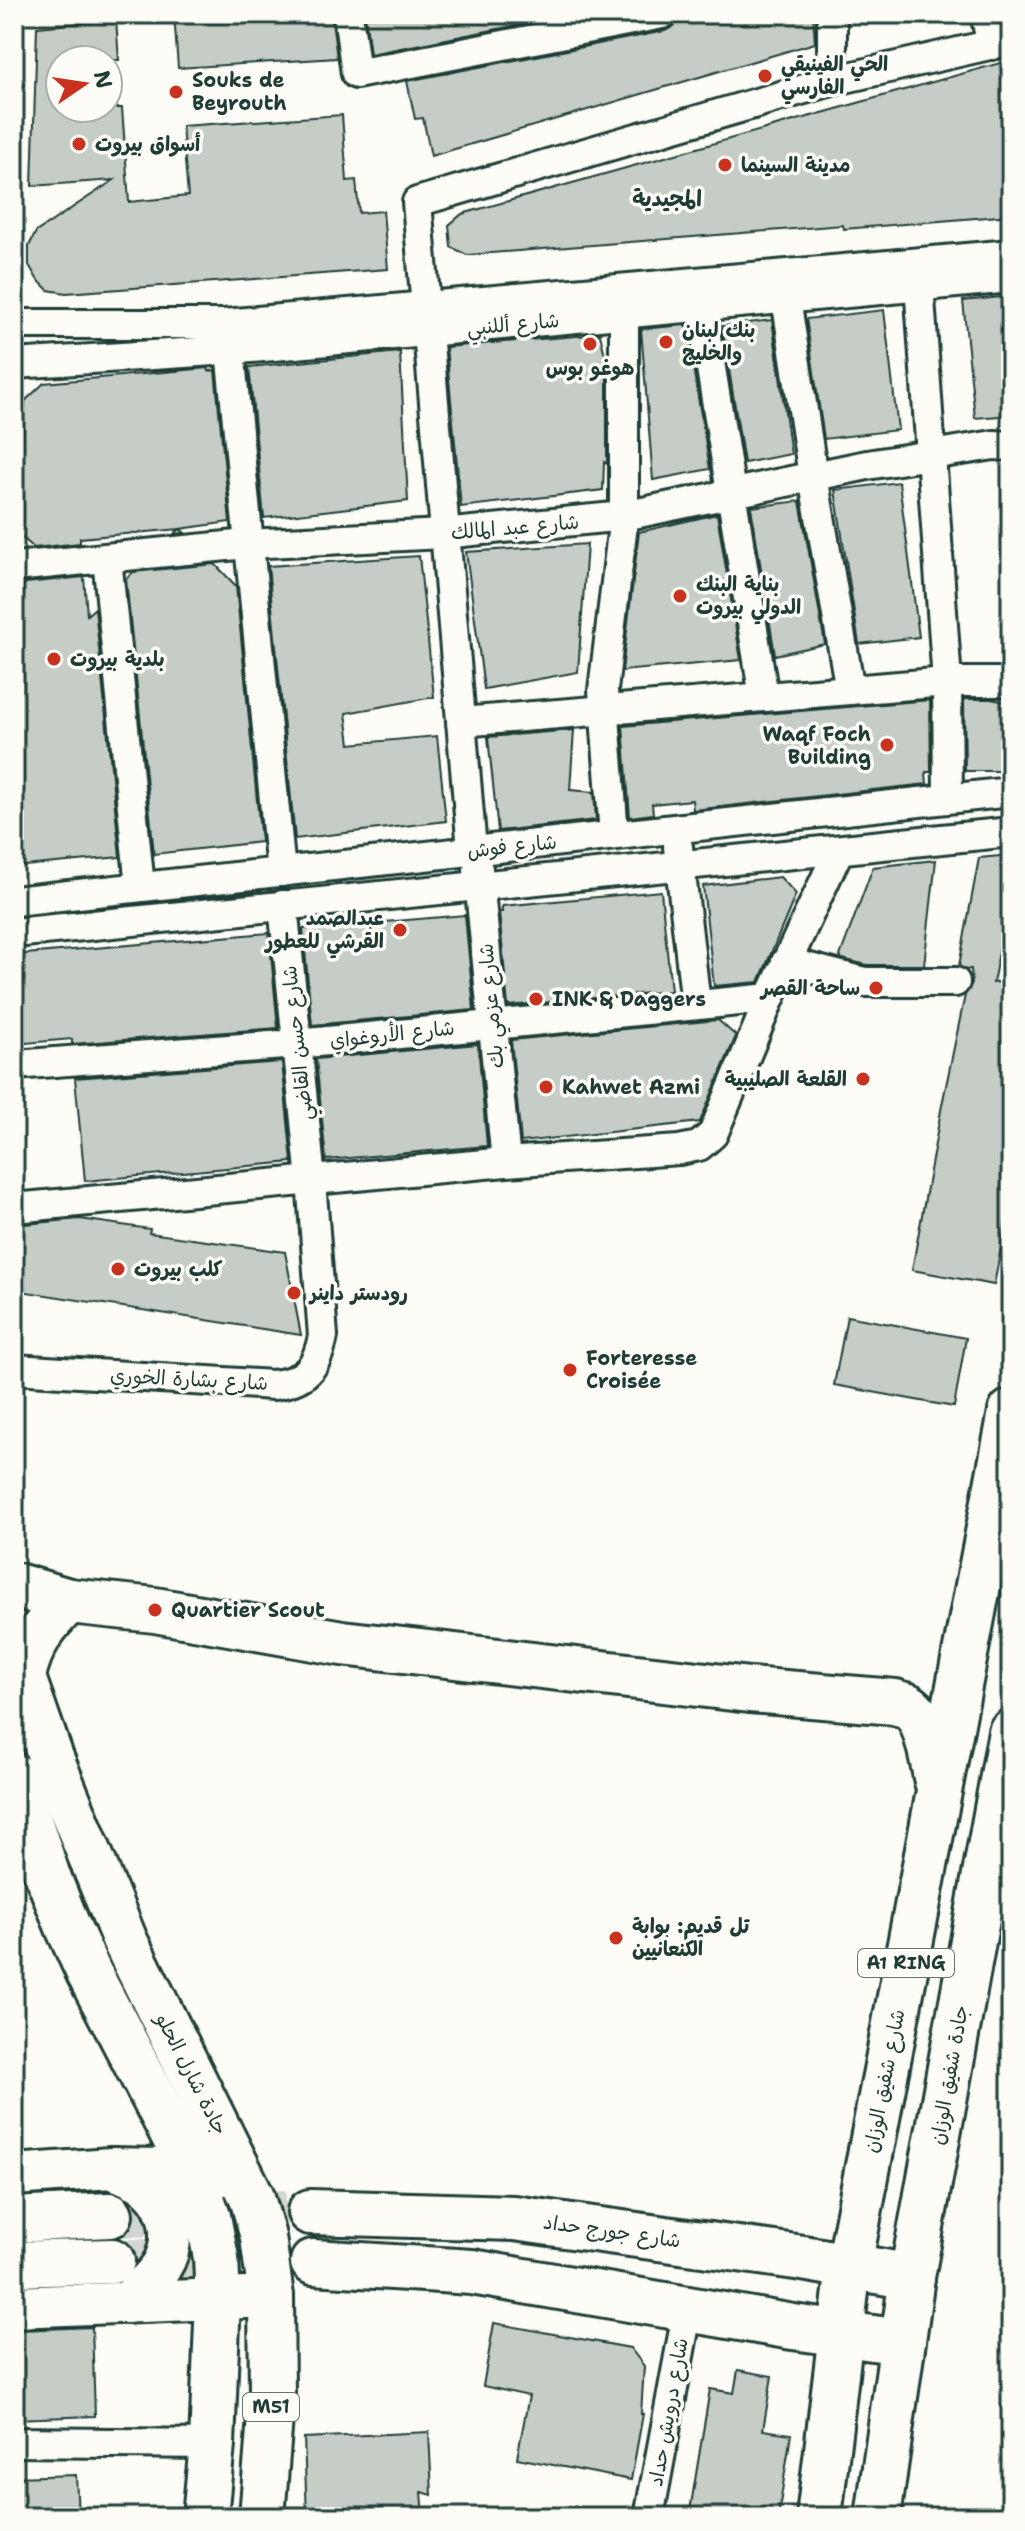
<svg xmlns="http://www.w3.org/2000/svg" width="1025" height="2531" font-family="'Shantell Sans','Playpen Sans Arabic',sans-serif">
<rect width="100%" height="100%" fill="#fdfcf7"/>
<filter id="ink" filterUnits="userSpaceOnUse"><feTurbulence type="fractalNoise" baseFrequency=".0125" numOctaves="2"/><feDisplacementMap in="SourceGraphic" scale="16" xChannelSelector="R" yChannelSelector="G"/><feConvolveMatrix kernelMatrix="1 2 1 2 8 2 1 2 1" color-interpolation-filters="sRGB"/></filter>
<g filter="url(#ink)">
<g fill="#c6cdc7" stroke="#1f3d34" stroke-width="2">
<polygon points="174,14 331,14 337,58 178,68"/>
<polygon points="365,14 574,14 370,54"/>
<polygon points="679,14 813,14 815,43 431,156 423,118 415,119 407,81 665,31 674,26"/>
<polygon points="116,20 119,60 60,60 60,108 122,108 129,202 188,196 182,126 342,115 347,181 356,180 359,213 383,211 388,269 66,293 48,290 37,279 29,265 29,246 36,232 114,180 32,186 37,27"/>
<polygon points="1011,60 1011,215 844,229 843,225 467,255 451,247 449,225 462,214"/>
<polygon points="1011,296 1011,415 975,418 963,301"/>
<polygon points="884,310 898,430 824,439 806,319"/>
<polygon points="772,320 791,454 744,463 722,326"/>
<polygon points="686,325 710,469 653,480 641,329"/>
<polygon points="600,334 607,364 607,464 604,462 603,490 461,507 446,347"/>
<polygon points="400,352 408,501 264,518 249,367"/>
<polygon points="208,368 209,371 215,370 230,522 180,529 185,533 174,534 180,529 80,538 80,543 34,548 16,532 25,401 44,383"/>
<polygon points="899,482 919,637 859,644 835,490"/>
<polygon points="800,501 825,644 775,655 751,507"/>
<polygon points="717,514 741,660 622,671 639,532"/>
<polygon points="587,544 578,672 484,689 466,552"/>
<polygon points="419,556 434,697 346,713 350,744 437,736 446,821 295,839 268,566"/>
<polygon points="215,564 236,586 261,842 154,854 126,579 133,572"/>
<polygon points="84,577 87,615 95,608 120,857 24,866 14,860 14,729 18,590 26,583"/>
<polygon points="964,699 991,699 1011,703 1011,771 965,771"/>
<polygon points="930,700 931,772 926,772 927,784 693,810 692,800 652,804 653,814 630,817 623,726"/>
<polygon points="574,730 570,790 594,792 596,820 498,831 488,737"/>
<polygon points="1011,855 1011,890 993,983 1011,980 1011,1195 994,1285 912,1270 942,1105 965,995 972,983 971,969 966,970 959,966 979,858"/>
<polygon points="936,860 924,965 867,965 842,959 840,956 873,867"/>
<polygon points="780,877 796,894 759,982 714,986 703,886"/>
<polygon points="661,891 671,991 508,1006 499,912 502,912 502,906"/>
<polygon points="465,915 474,1010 312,1025 303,929"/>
<polygon points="269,933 278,1028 72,1044 72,1039 14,1044 14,955"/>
<polygon points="718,1020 736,1036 700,1122 521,1142 511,1040"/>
<polygon points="478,1044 487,1146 326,1160 316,1059"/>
<polygon points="282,1062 292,1162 85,1181 75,1078"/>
<polygon points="80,1219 150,1229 149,1233 285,1252 301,1335 14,1290 14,1227 25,1224"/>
<polygon points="847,1316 966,1338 954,1407 834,1385"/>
<polygon points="494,2323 630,2348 644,2366 641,2414 643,2414 631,2480 517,2458 529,2396 483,2386"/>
<polygon points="92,2327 95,2416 14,2419 14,2336 20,2335 20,2330"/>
<polygon points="738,2370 772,2376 763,2430 791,2434 778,2517 689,2517 710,2389 734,2393"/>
<polygon points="429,2432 432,2495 422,2492 424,2517 307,2517 304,2438"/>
<polygon points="76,2475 78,2517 14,2517 14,2477"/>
</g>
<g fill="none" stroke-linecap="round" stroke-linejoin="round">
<g stroke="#d1d6d0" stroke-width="44" stroke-dasharray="44 22" stroke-linecap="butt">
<polyline points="110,2215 310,2212"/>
<polyline points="112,2261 302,2262"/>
</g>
<defs>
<g id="street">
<polyline points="348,14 356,74 662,14"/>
<polyline points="985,14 992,45"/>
<polyline points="832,81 832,14"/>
<polyline points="918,270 947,682 948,798"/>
<polyline points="781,282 786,298 813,476 850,690"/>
<polyline points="696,290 701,306 764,697"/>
<polyline points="14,324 224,324 1011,254"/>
<polyline points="226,333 230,350 281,872"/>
<polyline points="14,364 230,350 1011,278"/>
<polyline points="107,558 140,887"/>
<polyline points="14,567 247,544 443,534 624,516 867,465 994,445 1011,446"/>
<polyline points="461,722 947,682 1011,682"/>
<polyline points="614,835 603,690 624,516 624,297"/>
<polyline points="678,847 696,1005"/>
<polyline points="472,850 417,202 832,81 1011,40"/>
<polyline points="478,869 506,1162"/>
<polyline points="14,901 1011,792"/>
<polyline points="14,933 1011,832"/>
<polyline points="786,962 865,982 955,982"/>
<polyline points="14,1065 297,1044 770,998"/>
<polyline points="14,1208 506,1162 679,1150 699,1146 713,1134 770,998 839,850"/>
<path d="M14,1369L273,1385C306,1381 317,1367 323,1336L311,1180L283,905"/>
<polyline points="14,2442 212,2444"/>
<polyline points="649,2517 688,2308"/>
</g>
<g id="secondary">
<path d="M112,2168C125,2174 139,2178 150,2188C171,2207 177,2242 161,2267C152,2280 138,2292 127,2303"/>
<polyline points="14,2175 111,2168 159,2169 219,2176"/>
<polyline points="14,2307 271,2297"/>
</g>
<g id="primary">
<polyline points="14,1652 51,1758 125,1941 252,2197 263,2237 271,2297"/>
<polyline points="14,1776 47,1874 68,1927 89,1973 193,2173 208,2216 216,2258 218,2299"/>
<polyline points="310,2212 514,2218 803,2258 912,2277"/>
<polyline points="14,2220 110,2215"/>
<polyline points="313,2262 472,2272 793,2327 902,2342"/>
<polyline points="14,2264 112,2261"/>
</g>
<g id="highway">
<path d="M14,1585L69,1601L155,1610L342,1643L750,1690L895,1702C899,1704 904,1704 908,1706C927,1717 932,1761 937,1781"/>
<path d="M23,1677C29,1645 46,1622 69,1601"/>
<polyline points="205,2517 212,2444 218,2299"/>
<polyline points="262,2517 272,2392 271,2297"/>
<polyline points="819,2517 849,2266 1011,1412"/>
<polyline points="878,2517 912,2277 1011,1732"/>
</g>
</defs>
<use href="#street" stroke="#1f3d34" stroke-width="34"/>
<use href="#secondary" stroke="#1f3d34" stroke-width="46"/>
<use href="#primary" stroke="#1f3d34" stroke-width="50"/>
<use href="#highway" stroke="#1f3d34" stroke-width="50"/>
<use href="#street" stroke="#fdfcf7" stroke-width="28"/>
<use href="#secondary" stroke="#fdfcf7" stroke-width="40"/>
<use href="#primary" stroke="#fdfcf7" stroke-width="44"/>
<use href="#highway" stroke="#fdfcf7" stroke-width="44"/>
</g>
</g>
<g fill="#c8321e" stroke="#fdfcf7" stroke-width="3">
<circle cx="765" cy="76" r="8"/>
<circle cx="176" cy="92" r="8"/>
<circle cx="79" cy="144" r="8"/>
<circle cx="725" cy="165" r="8"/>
<circle cx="666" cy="342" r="8"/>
<circle cx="590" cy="344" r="8"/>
<circle cx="680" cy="596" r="8"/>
<circle cx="54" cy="659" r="8"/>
<circle cx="887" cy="745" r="8"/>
<circle cx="400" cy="930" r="8"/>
<circle cx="876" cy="988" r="8"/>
<circle cx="536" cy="999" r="8"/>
<circle cx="863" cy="1079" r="8"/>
<circle cx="546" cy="1087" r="8"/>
<circle cx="118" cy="1269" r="8"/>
<circle cx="294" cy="1293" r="8"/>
<circle cx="570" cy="1370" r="8"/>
<circle cx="155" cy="1610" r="8"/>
<circle cx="616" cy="1938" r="8"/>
</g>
<g text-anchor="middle" stroke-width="7" stroke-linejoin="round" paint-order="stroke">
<g fill="#fdfcf7" stroke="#62766e" stroke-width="2">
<rect x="858" y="1949" width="96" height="28" rx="6"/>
<rect x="243" y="2393" width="56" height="28" rx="6"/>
</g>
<g font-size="18" font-weight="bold" fill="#1f3d34">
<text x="906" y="1969">A1 RING</text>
<text x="271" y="2413">M51</text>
</g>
<g font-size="20" font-weight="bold" fill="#1f3d34" stroke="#fdfcf7" text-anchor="start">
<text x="781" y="71">الحي الفينيقي<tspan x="781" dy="23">الفارسي</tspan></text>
<text x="192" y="87">Souks de<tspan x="192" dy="23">Beyrouth</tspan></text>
<text x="95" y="151">أسواق بيروت</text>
<text x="741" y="172">مدينة السينما</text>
<text x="682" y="337">بنك لبنان<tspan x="682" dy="23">والخليج</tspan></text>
<text x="590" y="375" text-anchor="middle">هوغو بوس</text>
<text x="696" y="591">بناية البنك<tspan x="696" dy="23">الدولي بيروت</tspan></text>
<text x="70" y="666">بلدية بيروت</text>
<text x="871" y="741" text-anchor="end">Waqf Foch<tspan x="871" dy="23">Building</tspan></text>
<text x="384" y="925" text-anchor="end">عبدالصمد<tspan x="384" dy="23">القرشي للعطور</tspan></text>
<text x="860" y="995" text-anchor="end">ساحة القصر</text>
<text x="552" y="1006">INK &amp; Daggers</text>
<text x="847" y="1086" text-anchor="end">القلعة الصليبية</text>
<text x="562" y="1094">Kahwet Azmi</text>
<text x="134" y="1276">كلب بيروت</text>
<text x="310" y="1300">رودستر داينر</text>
<text x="586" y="1365">Forteresse<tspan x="586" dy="23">Croisée</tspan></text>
<text x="171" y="1617">Quartier Scout</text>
<text x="632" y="1933">تل قديم: بوابة<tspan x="632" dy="23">الكنعانيين</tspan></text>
</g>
<g font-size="20" fill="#1f3d34" stroke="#fdfcf7">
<text transform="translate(513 324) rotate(-5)" y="7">شارع أللنبي</text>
<text transform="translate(515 527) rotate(-5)" y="7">شارع عبد المالك</text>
<text transform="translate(512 846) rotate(-6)" y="7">شارع فوش</text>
<text transform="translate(491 1006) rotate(-95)" y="7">شارع عزمي بك</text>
<text transform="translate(392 1034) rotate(-6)" y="7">شارع الأروغواي</text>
<text transform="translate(297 1043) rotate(-96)" y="7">شارع حسن القاضي</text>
<text transform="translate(189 1379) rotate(3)" y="7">شارع بشارة الخوري</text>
<text transform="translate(192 2074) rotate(63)" y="7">جادة شارل الحلو</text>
<text transform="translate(949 2075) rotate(-80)" y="7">جادة شفيق الوزان</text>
<text transform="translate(884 2081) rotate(-79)" y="7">شارع شفيق الوزان</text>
<text transform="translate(612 2231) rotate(8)" y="7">شارع جورج حداد</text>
<text transform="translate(668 2412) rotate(-80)" y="7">شارع درويش حداد</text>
</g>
<g font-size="22" font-weight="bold" fill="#1f3d34" stroke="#fdfcf7">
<text x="667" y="206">المجيدية</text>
</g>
</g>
<rect width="1025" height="2531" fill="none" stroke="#fdfcf7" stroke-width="48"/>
<rect x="24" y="24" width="977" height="2483" fill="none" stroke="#1f3d34" stroke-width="3" filter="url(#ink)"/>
<g transform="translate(84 84) rotate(77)"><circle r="38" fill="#fdfcf7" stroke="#a4b0a9" stroke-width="2"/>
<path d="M0-6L14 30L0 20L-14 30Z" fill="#c8321e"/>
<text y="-12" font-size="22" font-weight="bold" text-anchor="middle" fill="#1f3d34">N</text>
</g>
</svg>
